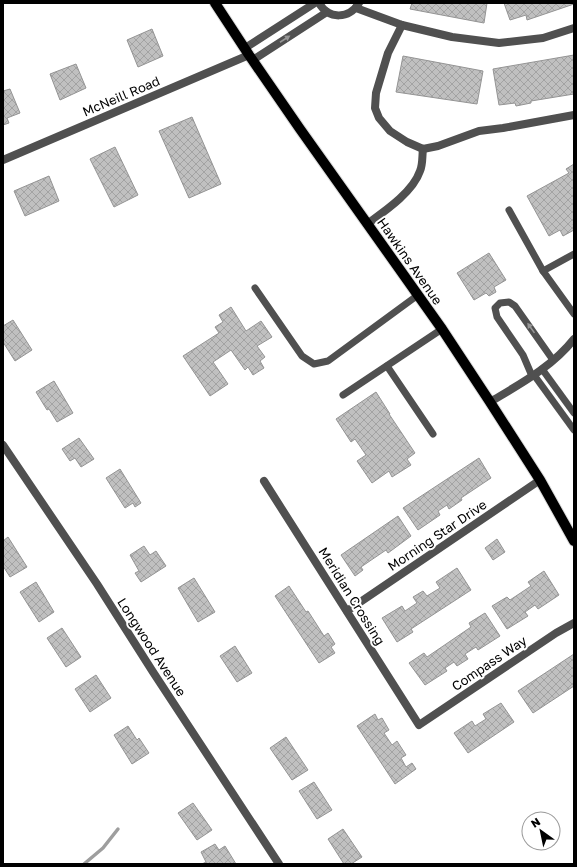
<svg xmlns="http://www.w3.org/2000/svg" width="577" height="867" font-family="'Golos Text',sans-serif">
<defs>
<pattern id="building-cross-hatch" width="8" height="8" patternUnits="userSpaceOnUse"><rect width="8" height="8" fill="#c0c0c0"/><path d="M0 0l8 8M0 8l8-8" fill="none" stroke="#a3a3a3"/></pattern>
</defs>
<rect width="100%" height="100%" fill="#fff"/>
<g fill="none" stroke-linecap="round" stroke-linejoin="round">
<polyline stroke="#9e9e9e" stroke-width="3.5" points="84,864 103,848 118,829"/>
</g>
<g fill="url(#building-cross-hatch)" stroke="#949494">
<polygon points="412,3 487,3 484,23 410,9"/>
<polygon points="504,3 574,3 574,4 527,20 526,15 510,20"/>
<polygon points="152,29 163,56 138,67 127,40"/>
<polygon points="574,55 574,94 531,101 531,103 516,106 515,103 499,105 493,69"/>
<polygon points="403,56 483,71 477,104 396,92"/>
<polygon points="76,64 86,88 60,100 50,74"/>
<polygon points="10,89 20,113 7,118 9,123 3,125 3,91"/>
<polygon points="192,117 221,184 189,198 159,131"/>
<polygon points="115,147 138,195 114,207 90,159"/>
<polygon points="574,164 574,224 573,224 574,227 574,230 563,236 560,230 549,236 527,196 569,173 566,169"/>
<polygon points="49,176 59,201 25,216 14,191"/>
<polygon points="489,253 506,280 494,287 496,292 489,296 486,293 474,300 457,273"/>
<polygon points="231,307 246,331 261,321 272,337 257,346 265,357 260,361 264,368 253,375 248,367 245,370 231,350 213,362 228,384 210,396 183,356 219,333 215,327 223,322 219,315"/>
<polygon points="13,320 32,350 15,361 3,342 3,326"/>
<polygon points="54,381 73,413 57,422 49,409 47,410 36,392"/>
<polygon points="376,392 390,414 389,414 415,453 407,459 411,465 392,477 389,471 372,483 357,461 366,455 355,439 351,442 336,419"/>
<polygon points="79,438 94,459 81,467 75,458 70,461 62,449"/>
<polygon points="479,458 491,478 461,498 462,500 449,509 447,505 438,511 440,515 418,530 403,508"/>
<polygon points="120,469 141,503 135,507 133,503 125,508 106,478"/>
<polygon points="398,516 411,536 388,553 386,550 361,567 363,570 355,576 341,555"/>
<polygon points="8,537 27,567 10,577 3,566 3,541"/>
<polygon points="497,539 505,552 493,560 485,548"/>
<polygon points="144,546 150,555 156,551 166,566 141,582 135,573 139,571 130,555"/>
<polygon points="457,568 471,590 411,629 413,632 397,642 382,618 402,606 405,611 417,603 413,597 423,591 427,596 440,588 436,582"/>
<polygon points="544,571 559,595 538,609 535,605 525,612 528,616 507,629 492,606 507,597 510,600 531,586 528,582"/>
<polygon points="194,578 215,612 198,622 178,588"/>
<polygon points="36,582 54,612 39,622 20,592"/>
<polygon points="289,586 306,612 308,611 324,636 328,633 335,644 331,647 335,653 319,663 275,596"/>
<polygon points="485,613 500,636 478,650 476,647 465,654 468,659 457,666 454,662 445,668 447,671 425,685 409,663 424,653 427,657 471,627 469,623"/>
<polygon points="62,628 81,657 66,667 47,638"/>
<polygon points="235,646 252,673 237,682 220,656"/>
<polygon points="574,654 574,686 533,713 518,691"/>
<polygon points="96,675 111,698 90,712 75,689"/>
<polygon points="501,703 514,722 468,753 454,733 472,721 475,726 486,719 483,714"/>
<polygon points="375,714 378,720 382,718 389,730 384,733 392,745 397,741 406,755 401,758 406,767 412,763 416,769 395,784 357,726"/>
<polygon points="128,726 137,740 139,738 149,753 132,764 114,735"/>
<polygon points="286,737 308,770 292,780 270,748"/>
<polygon points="314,782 332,810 317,819 299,791"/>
<polygon points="193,803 212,830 197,840 178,813"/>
<polygon points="343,829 362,857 351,864 344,864 328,839"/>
<polygon points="215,844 219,850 225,846 236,864 202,864 206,862 201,852"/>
</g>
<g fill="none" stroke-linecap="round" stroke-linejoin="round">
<defs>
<polyline id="primary" points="215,3 249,55 300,129 442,329 490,402 540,480 574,541"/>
</defs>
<use href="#primary" stroke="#dbdbdb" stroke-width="12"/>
<g stroke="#505050" stroke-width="7">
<polyline points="509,210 543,271 574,314"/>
<polyline points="543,271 574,254"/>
<polyline points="255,288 302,356 314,364 328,361 418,295"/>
<polyline points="387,366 433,434"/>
<polyline points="542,369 574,413"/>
<polyline points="534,375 574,430"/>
<polyline points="532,376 523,355 497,317 495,308 500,303 509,302 515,306 553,360"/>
<polyline points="343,395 442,329"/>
</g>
<g stroke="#505050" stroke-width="8">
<path d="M319,3C329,20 349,19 359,3"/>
<polyline points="356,8 402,25 452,37 499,43 543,38 574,28"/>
<polyline points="402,25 388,53 376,93 375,108 379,118 390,131 407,142 423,149 438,146 479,131 503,128 574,115"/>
<polyline points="245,48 315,3"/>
<polyline points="253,60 327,12"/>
<path d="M367,224C385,211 413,192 420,171C423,164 422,156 423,149"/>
<path d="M490,402C520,384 552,367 574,339"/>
<polyline points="3,445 97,584 153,672 279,864"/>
<polyline points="264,481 419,725 556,633 574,623"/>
<polyline points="347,611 540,480"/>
</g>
<polyline stroke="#505050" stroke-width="8" points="3,160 249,55"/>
<use href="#primary" stroke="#000" stroke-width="10"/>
</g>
<defs><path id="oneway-solid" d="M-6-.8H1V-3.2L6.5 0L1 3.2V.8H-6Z"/></defs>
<g fill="#969696">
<use href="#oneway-solid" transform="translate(285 39) rotate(-33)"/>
<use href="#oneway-solid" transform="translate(531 328) rotate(-125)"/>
</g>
<g text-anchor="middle" stroke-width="4" stroke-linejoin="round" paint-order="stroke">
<g font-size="13" fill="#000" stroke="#fff">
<text transform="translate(121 96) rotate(-23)" y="5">McNeill Road</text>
<text transform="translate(410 261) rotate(55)" y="5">Hawkins Avenue</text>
<text transform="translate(437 535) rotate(-34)" y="5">Morning Star Drive</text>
<text transform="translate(352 596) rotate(58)" y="5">Meridian Crossing</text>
<text transform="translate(152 647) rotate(57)" y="5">Longwood Avenue</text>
<text transform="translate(489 663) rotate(-34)" y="5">Compass Way</text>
</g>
</g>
<rect width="577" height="867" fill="none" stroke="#000000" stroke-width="8"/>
<g transform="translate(541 831) rotate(327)"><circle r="19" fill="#ffffff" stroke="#999999"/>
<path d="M0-3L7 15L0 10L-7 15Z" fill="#000000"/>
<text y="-6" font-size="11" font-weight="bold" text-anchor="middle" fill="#000000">N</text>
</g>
</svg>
